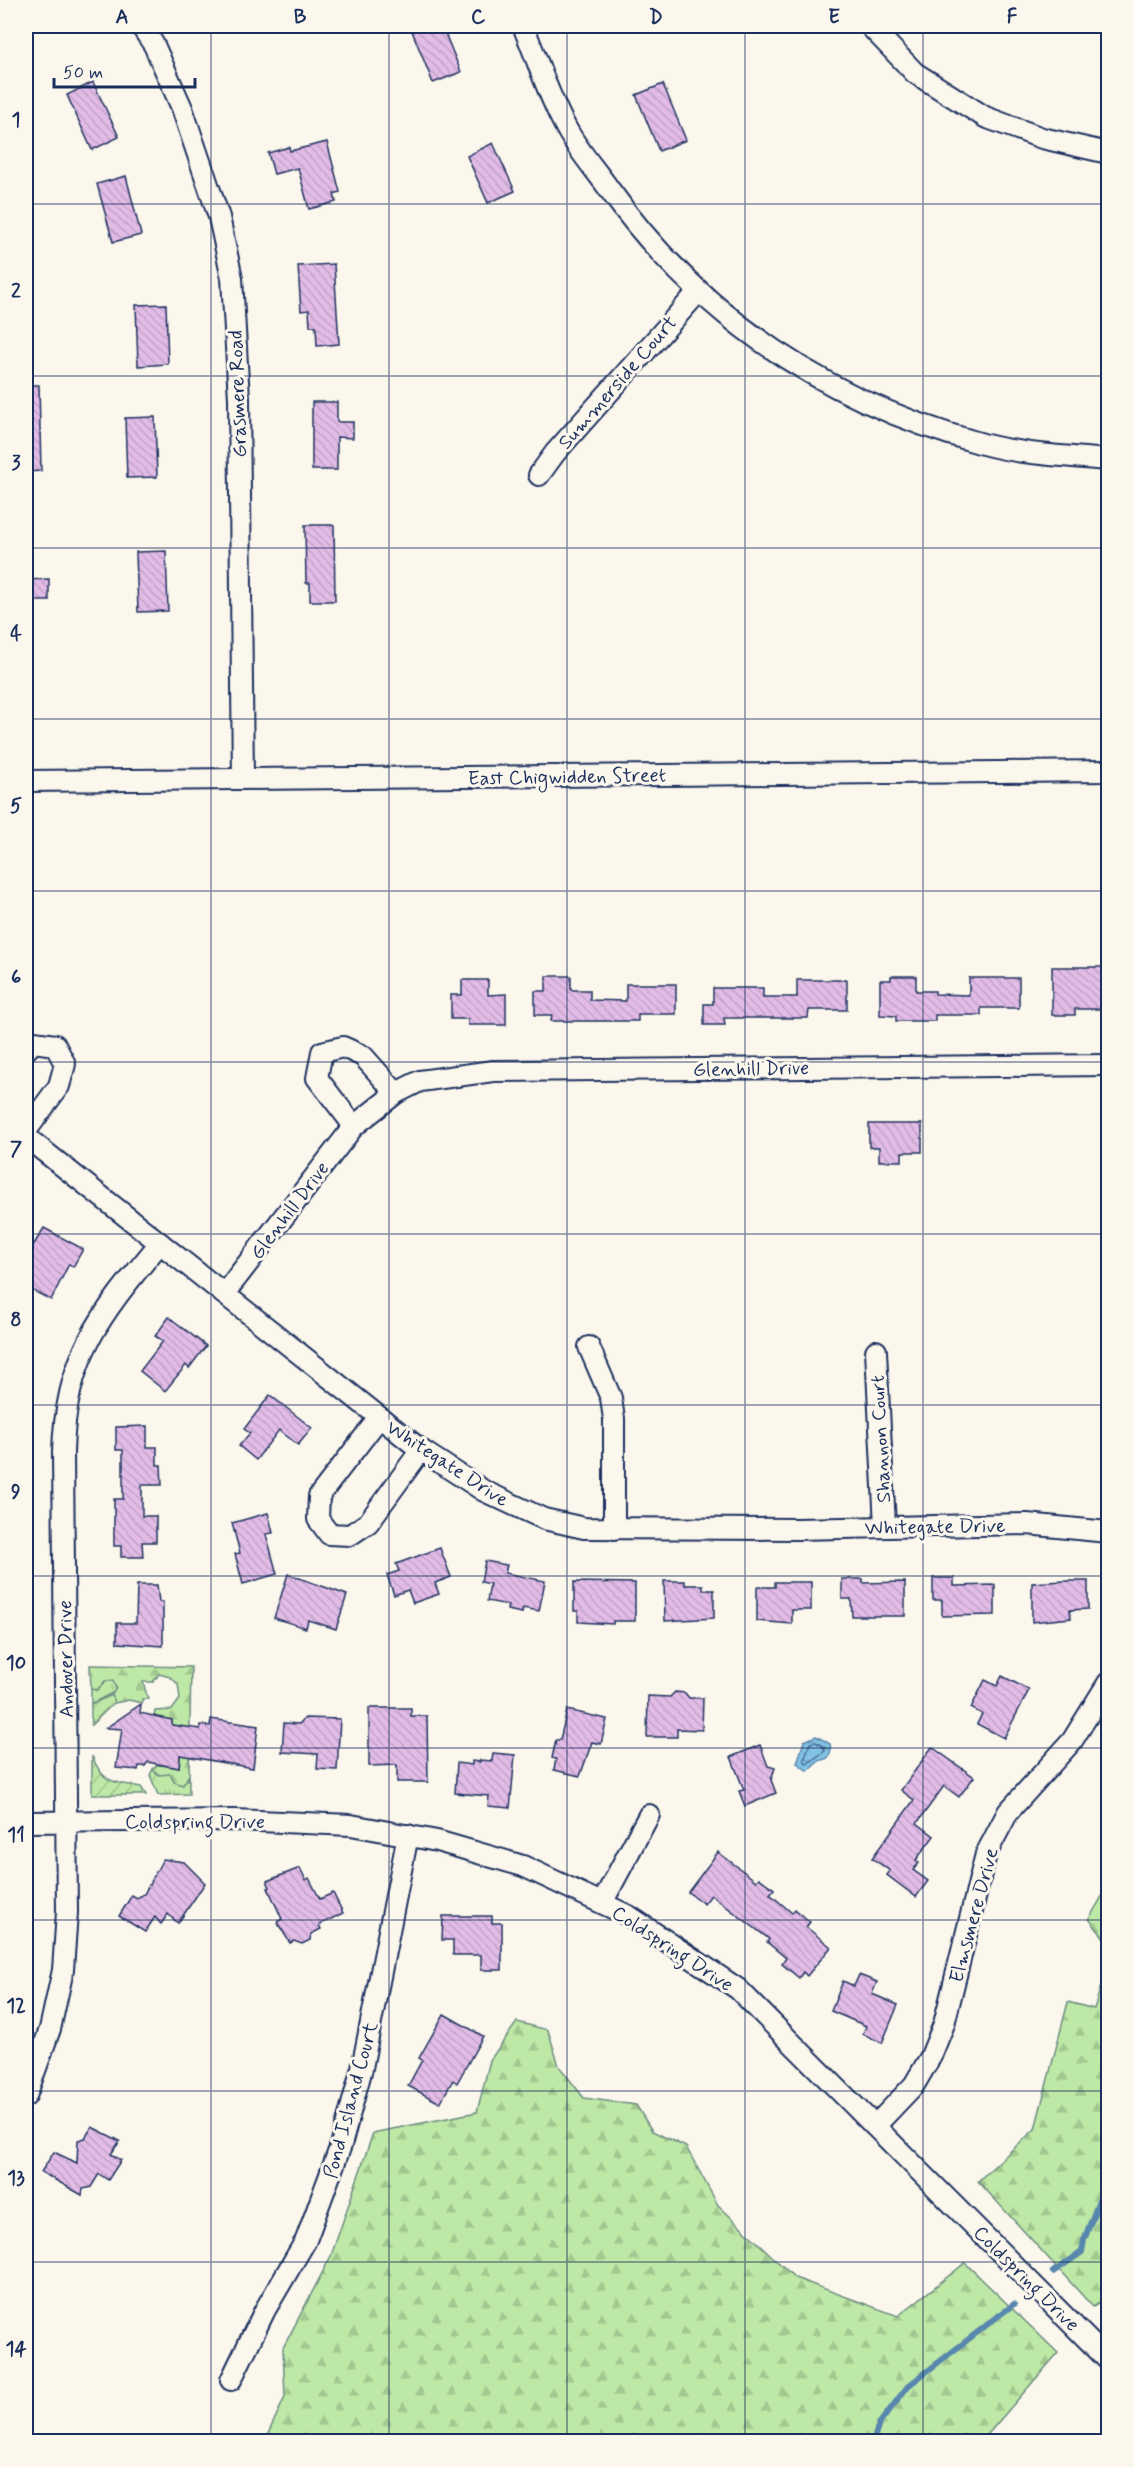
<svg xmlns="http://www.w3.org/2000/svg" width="1134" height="2467" font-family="Mynerve,sans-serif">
<defs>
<pattern id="grass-tufts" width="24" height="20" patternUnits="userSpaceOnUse" patternTransform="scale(1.5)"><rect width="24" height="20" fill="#bee8a5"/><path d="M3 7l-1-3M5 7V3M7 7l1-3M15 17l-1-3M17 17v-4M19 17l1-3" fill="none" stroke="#a3c790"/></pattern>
<pattern id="forest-firs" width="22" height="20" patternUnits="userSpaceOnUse" patternTransform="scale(1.5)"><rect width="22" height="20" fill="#bee8a5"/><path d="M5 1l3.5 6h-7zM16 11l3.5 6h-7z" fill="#a3c790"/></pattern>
<pattern id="garden-furrows" width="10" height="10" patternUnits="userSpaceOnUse" patternTransform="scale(1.5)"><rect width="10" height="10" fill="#bee8a5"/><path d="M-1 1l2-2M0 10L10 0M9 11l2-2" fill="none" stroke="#a3c790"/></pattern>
<pattern id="water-ripples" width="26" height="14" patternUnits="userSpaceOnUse" patternTransform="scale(1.5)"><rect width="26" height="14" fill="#83c2e3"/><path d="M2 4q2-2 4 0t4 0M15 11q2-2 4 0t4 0" fill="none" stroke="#6a9ebb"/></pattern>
<pattern id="building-back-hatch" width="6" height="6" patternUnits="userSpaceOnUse" patternTransform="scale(1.5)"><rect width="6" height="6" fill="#e2bce6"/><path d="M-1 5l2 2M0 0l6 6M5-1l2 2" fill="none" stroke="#c1a2c8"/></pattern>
</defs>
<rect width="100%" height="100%" fill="#fbf7ec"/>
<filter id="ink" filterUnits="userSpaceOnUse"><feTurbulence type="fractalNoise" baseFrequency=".0167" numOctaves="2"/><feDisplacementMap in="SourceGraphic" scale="12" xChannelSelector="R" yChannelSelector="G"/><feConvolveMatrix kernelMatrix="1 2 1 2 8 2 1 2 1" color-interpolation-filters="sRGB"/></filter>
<g filter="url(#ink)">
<g fill="url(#grass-tufts)" stroke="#6c8c82" stroke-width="1.5">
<polygon points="111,1679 115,1683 116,1691 91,1704 91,1689 97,1690 105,1681"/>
<polygon points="153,1769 156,1773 170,1774 188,1779 189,1775 189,1794 158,1795 150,1775"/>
</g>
<g fill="url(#forest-firs)" stroke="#6c8c82" stroke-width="1.5">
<polygon points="90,1665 191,1667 189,1775 183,1785 174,1782 170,1774 159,1775 153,1769 157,1765 179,1767 183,1730 180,1726 172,1725 172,1720 154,1717 155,1711 172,1710 180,1699 178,1684 170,1677 159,1674 153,1682 143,1682 148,1699 142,1699 142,1703 129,1700 114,1703 112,1695 116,1688 113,1681 105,1681 97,1690 91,1689"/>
<polygon points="1108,1886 1108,1943 1089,1919"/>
<polygon points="1108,1963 1108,2298 1093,2307 978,2181 1035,2129 1068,2002 1094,2009"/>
<polygon points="517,2022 548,2030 559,2066 584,2098 636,2105 652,2131 686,2147 718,2205 795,2278 898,2316 965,2263 1058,2353 988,2434 991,2441 250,2441 266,2438 285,2397 283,2348 331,2256 373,2133 477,2112 490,2060"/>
</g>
<g fill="url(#garden-furrows)" stroke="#6c8c82" stroke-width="1.5">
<polygon points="112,1695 114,1703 91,1725 91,1704"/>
<path d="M92,1756C103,1784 114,1782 141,1787L146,1795H92Z"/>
</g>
<polygon fill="url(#water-ripples)" stroke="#5987ae" stroke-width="1.5" points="816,1736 830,1744 831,1751 828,1758 819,1761 808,1771 797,1763 804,1741"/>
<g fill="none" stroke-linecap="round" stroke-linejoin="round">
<polygon stroke="#456a93" stroke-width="1.5" points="816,1742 824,1747 825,1751 807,1764 804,1760 810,1743"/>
<g stroke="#5987ae" stroke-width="6">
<polyline points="1053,2272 1082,2252 1084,2240 1108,2177"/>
<polyline points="291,2442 309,2442"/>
<polyline points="459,2442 473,2442"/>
<polyline points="873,2442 879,2424 908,2386 1014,2304"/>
</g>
</g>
<g fill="url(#building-back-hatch)" stroke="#1b2f5e" stroke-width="1.5">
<polygon points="410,26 442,26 461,72 433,83"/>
<polygon points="93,82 119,137 92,150 67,95"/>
<polygon points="663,84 686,140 659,151 636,95"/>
<polygon points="327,142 340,192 334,194 336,202 309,209 298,168 274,174 268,153 289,147 290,151"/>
<polygon points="493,143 515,191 488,203 467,156"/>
<polygon points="126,176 141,235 113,242 97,184"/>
<polygon points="334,264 339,344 317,346 316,326 310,326 309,310 301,311 298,266"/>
<polygon points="166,304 168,364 138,366 136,305"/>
<polygon points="26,385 39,385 41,471 26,472"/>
<polygon points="312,402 337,402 337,422 353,422 353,438 337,437 337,470 312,470"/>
<polygon points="155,417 157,477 127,478 125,418"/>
<polygon points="305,525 334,525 335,601 310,601 310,583 306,583"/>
<polygon points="166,551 168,611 138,612 136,552"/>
<polygon points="49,579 49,601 26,601 26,580"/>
<polygon points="1052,967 1104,967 1104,1009 1075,1009 1075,1015 1052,1015"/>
<polygon points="546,976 571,976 571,990 590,990 590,1000 626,1001 626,984 676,984 676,1014 638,1014 638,1021 551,1021 552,1015 535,1015 535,991 546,991"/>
<polygon points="891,976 916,976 916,991 935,991 935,994 969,995 969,978 1019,978 1019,1008 981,1008 981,1015 935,1015 935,1021 896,1021 896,1016 880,1015 880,980 891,980"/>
<polygon points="462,980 488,980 488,995 506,994 506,1025 468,1025 468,1019 451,1019 451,995 462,995"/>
<polygon points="797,980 847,980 847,1010 809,1010 808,1018 724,1018 725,1025 704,1025 704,1004 713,1004 713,988 763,988 763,997 797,997"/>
<polygon points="869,1124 922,1124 922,1152 902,1152 902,1161 879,1161 879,1147 869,1147"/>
<polygon points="44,1228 83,1249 73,1267 69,1264 51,1300 26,1287 26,1257"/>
<polygon points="169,1317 206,1346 189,1368 186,1365 165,1391 140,1371 163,1341 155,1336"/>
<polygon points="270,1395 312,1428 298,1445 279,1430 256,1460 239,1446 250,1433 244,1429"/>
<polygon points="147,1426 147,1447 157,1447 157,1465 161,1465 162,1485 142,1485 142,1516 156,1516 156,1542 142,1542 143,1557 121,1557 121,1546 114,1546 114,1499 123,1499 123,1450 116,1450 116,1427"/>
<polygon points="268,1513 273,1533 266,1534 277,1574 243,1584 235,1554 240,1553 232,1523"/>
<polygon points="440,1548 451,1577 435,1583 439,1594 413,1603 408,1590 394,1595 387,1575 399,1571 396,1564"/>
<polygon points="485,1561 507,1565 505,1573 545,1581 539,1611 523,1608 522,1613 507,1610 508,1605 487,1601 490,1584 481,1582"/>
<polygon points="288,1574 347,1595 336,1629 308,1620 306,1628 274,1618"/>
<polygon points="933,1578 954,1578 954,1586 995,1585 995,1615 942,1616 942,1600 933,1600"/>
<polygon points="842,1579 863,1579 863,1583 905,1582 905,1616 852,1616 851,1599 842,1599"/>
<polygon points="664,1581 685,1581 685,1585 703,1585 703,1590 714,1590 714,1618 665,1621"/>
<polygon points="1065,1581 1088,1581 1088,1609 1070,1610 1071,1618 1032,1622 1032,1583"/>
<polygon points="574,1582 635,1583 635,1621 613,1621 613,1624 578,1622 578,1611 574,1611"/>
<polygon points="775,1582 811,1582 811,1610 792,1610 792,1624 757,1621 757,1587 775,1587"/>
<polygon points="137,1585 157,1585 159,1602 163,1602 163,1646 117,1643 117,1623 136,1623"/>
<polygon points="1002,1676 1029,1690 1004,1738 977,1724 982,1714 971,1708 985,1680 997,1686"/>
<polygon points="675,1692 685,1693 689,1698 703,1698 702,1730 677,1729 677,1737 647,1737 648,1696 670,1697"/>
<polygon points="141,1704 140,1713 172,1720 172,1725 200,1729 200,1725 210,1726 211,1719 258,1726 253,1768 180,1755 179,1768 148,1762 145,1766 139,1766 138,1770 116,1768 122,1729 106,1728"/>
<polygon points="369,1708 411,1708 411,1716 427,1716 428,1782 397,1782 397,1765 369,1766"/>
<polygon points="567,1710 607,1719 601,1744 592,1742 580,1776 554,1770 556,1759 552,1758 556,1740 560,1740"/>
<polygon points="305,1718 340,1719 337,1770 317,1769 318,1754 282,1752 284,1723 299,1724"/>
<polygon points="760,1745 768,1766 775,1768 771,1780 776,1793 745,1806 739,1791 744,1790 731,1757"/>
<polygon points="932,1747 974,1777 959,1797 944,1786 917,1823 934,1836 916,1860 919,1863 913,1870 928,1881 916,1897 887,1875 890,1871 872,1858 914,1800 901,1790"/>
<polygon points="493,1753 515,1755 510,1808 488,1806 489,1796 455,1793 457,1763 472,1765 472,1761 480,1762 480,1760 492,1761"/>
<polygon points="718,1852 756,1881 759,1878 774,1889 770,1894 792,1913 795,1909 810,1922 806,1927 831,1947 807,1976 803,1972 799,1978 782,1964 786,1958 767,1942 769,1939 711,1895 704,1904 688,1892"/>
<polygon points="163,1859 184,1862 205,1883 178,1923 168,1914 161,1924 155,1917 145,1932 119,1916 132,1895 137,1898 144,1894"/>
<polygon points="300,1868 306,1880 309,1878 320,1899 333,1893 343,1913 319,1925 321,1929 311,1934 310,1940 302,1944 294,1941 290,1943 277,1922 282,1919 268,1888 270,1887 267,1881"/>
<polygon points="443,1916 492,1916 492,1923 502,1923 502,1970 481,1970 481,1955 453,1955 453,1940 442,1940"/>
<polygon points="859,1975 877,1982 872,1994 898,2005 882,2043 863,2034 866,2026 831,2011 843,1981 854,1986"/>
<polygon points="444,2014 483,2036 457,2083 453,2080 440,2103 408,2086 422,2060 419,2058"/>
<polygon points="92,2127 120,2141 111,2154 121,2160 108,2180 99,2174 91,2187 83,2189 82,2195 41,2172 54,2152 77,2163 78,2140 85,2138"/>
</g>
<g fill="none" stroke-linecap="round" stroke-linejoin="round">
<defs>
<g id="minor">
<polyline points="141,26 154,45 182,108 219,217 232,278 239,399 243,779"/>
<path d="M523,26C537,58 548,95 565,126C576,148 595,169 609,189C702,319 829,402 983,444C1023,455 1067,456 1108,460"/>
<polyline points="870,26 915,73 985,117 1042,138 1108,153"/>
<polyline points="539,475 555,453 698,292"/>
<polyline points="26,781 1108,771"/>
<polyline points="26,1050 34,1042 55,1045 65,1064 59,1086 26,1131"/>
<polyline points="354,1126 317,1078 322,1052 343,1047 363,1056 396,1093"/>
<polyline points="26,1137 421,1450 484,1491 544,1519 584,1528 797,1529 1027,1524 1108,1532"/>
<polyline points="224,1294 354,1126 396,1093 420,1081 493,1071 1108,1065"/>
<polyline points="589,1347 611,1398 614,1419 614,1529"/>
<polyline points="876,1351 885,1526"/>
<polyline points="378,1419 319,1496 318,1519 329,1534 350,1535 368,1523 421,1450"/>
<polyline points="26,1822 235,1820 351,1825 437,1841 523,1866 629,1916 738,1989 1108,2360"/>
<polyline points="602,1903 649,1815"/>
<path d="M26,2096L50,2029L63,1970L67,1912L63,1453C65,1356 101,1314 160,1243"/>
<polyline points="875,2126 914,2085 931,2056 944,2024 986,1854 1008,1812 1072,1741 1108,1683"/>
<polyline points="231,2380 265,2310 306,2240 341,2145 362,2068 408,1835"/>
</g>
</defs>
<use href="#minor" stroke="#1b2f5e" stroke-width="24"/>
<use href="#minor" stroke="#fbf7ec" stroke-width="20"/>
</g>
</g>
<path fill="none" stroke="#1b2f5e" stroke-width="1.5" stroke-opacity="0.55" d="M211,26V2442M389,26V2442M567,26V2442M745,26V2442M923,26V2442M26,204H1108M26,376H1108M26,548H1108M26,719H1108M26,891H1108M26,1062H1108M26,1234H1108M26,1405H1108M26,1576H1108M26,1748H1108M26,1920H1108M26,2091H1108M26,2262H1108"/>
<g text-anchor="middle" stroke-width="6" stroke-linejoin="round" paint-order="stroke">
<g font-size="20" fill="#1b2f5e" stroke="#fbf7ec">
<text transform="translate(617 382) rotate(-49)" y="7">Summerside Court</text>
<text transform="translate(237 394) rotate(-92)" y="7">Grasmere Road</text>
<text transform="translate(567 776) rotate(-1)" y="7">East Chigwidden Street</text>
<text transform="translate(751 1068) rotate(-1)" y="7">Glenhill Drive</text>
<text transform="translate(289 1210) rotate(-53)" y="7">Glenhill Drive</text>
<text transform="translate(880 1439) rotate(-93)" y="7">Shannon Court</text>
<text transform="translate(448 1463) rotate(33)" y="7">Whitegate Drive</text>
<text transform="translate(935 1526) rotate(-1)" y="7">Whitegate Drive</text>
<text transform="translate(65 1659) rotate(-91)" y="7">Andover Drive</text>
<text x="195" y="1828">Coldspring Drive</text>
<text transform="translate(973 1915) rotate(-75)" y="7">Elmsmere Drive</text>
<text transform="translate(673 1948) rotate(33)" y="7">Coldspring Drive</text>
<text transform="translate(350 2100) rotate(-75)" y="7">Pond Island Court</text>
<text transform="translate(1027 2278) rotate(45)" y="7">Coldspring Drive</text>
</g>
</g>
<rect width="1134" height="2467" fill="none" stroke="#fbf7ec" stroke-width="66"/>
<path d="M54 78v9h141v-9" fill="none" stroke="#1b2f5e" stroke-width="3"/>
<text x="63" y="78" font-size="18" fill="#1b2f5e" stroke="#fbf7ec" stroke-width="4.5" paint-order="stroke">50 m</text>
<rect x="33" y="33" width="1068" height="2401" fill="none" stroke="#1b2f5e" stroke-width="2"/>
<g font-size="20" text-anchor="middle" font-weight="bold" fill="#1b2f5e">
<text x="122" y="23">A</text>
<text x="300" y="23">B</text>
<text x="478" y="23">C</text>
<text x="656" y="23">D</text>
<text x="834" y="23">E</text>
<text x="1012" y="23">F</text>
<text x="16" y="126">1</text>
<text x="16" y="297">2</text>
<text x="16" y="469">3</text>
<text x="16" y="640">4</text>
<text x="16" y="812">5</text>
<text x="16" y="983">6</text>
<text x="16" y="1155">7</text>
<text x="16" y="1326">8</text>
<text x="16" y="1498">9</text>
<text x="16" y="1669">10</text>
<text x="16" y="1841">11</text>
<text x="16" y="2012">12</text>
<text x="16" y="2184">13</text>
<text x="16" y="2355">14</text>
</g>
</svg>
